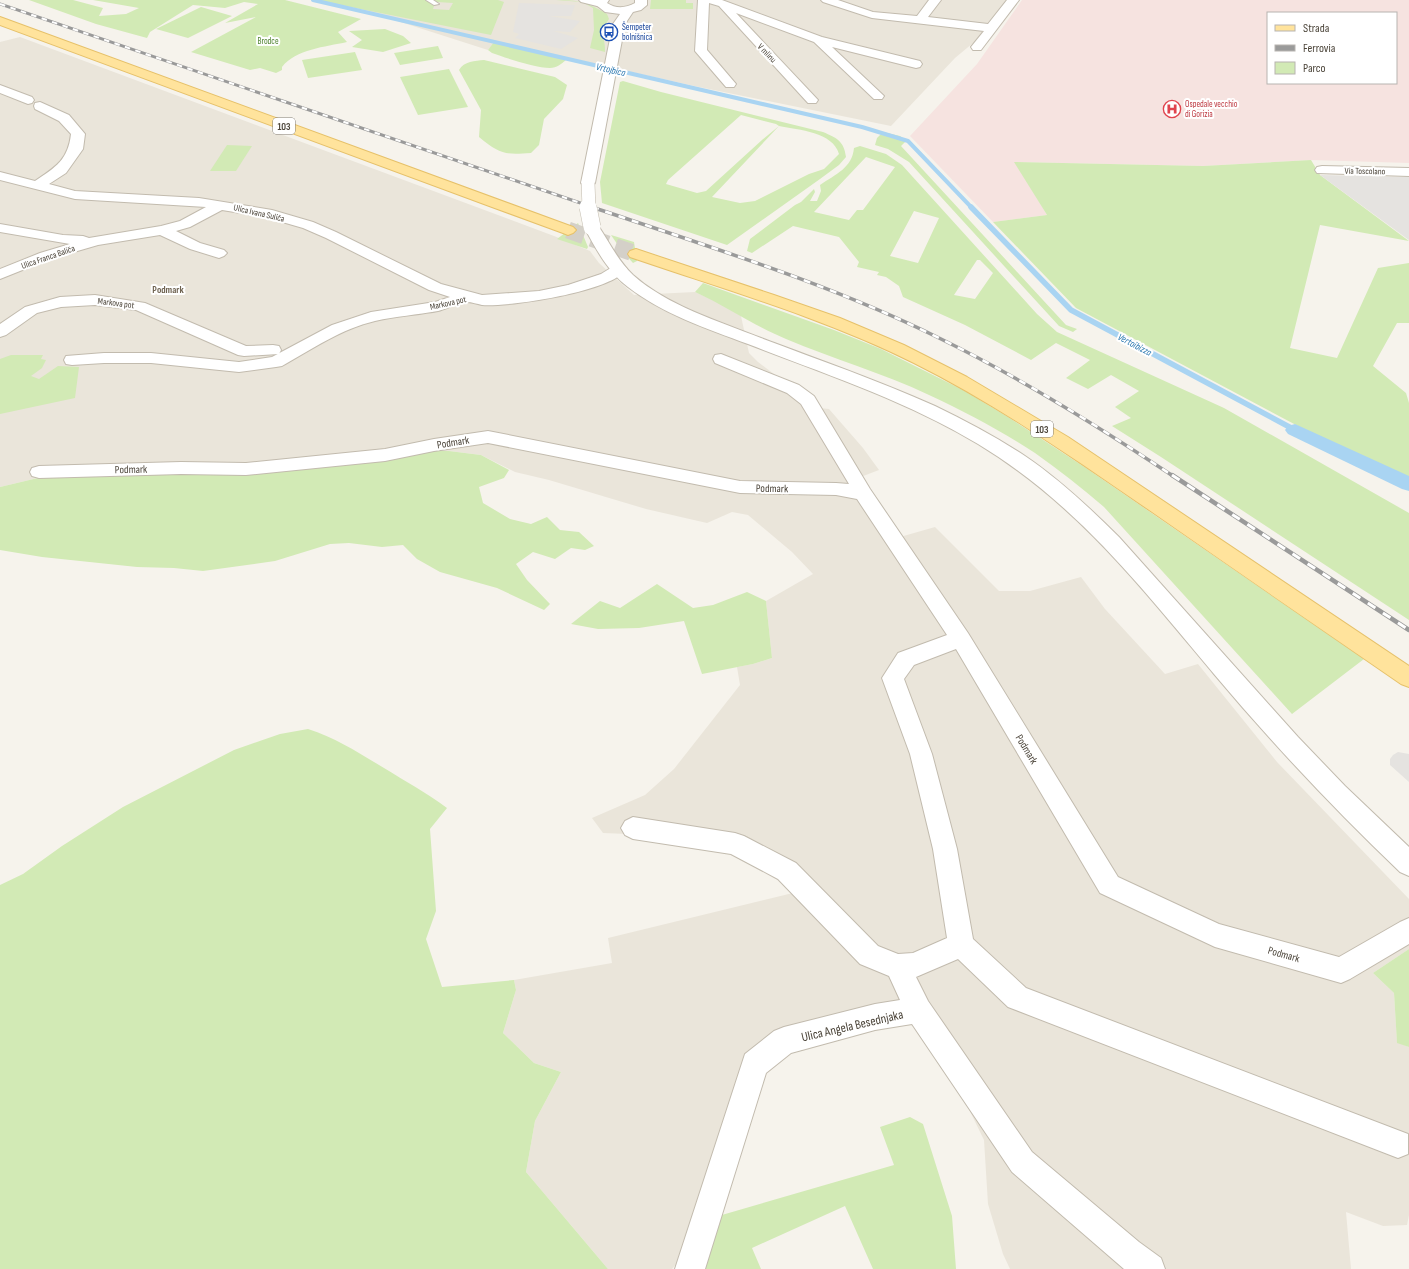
<svg xmlns="http://www.w3.org/2000/svg" width="1409" height="1269" font-family="'Sofia Sans Condensed',sans-serif">
<rect width="100%" height="100%" fill="#f6f3ec"/>
<g fill="#eae5da">
<polygon points="316,0 1013,0 991,28 955,58 891,126 699,87 495,42 488,50 360,9"/>
<polygon points="20,37 554,236 590,251 599,263 634,295 695,292 720,303 741,316 749,353 758,362 819,408 829,409 863,448 879,470 858,478 900,537 935,527 999,591 1030,591 1081,577 1105,609 1165,674 1198,664 1277,762 1409,899 1409,949 1373,973 1394,993 1397,1042 1409,1047 1409,1215 1407,1225 1383,1226 1346,1212 1351,1269 1010,1269 1003,1254 988,1204 984,1140 964,1099 909,1019 876,1021 769,1061 715,1217 672,1269 608,1269 526,1172 535,1121 561,1072 534,1063 503,1033 516,990 514,980 612,963 608,938 797,892 752,859 652,835 603,833 592,818 645,795 674,769 740,685 737,667 753,664 772,658 766,601 813,574 792,552 748,515 732,512 707,523 646,509 549,480 515,472 481,455 449,451 416,451 388,455 42,477 0,487 0,42"/>
</g>
<path fill="#f6e3e0" fill-rule="evenodd" d="M1022,0H1409V163L1311,160L1203,166L1015,162L1047,215L993,222L910,136L977,64ZM1268,13H1396V83H1268Z"/>
<g fill="#d2eab5" fill-rule="evenodd">
<path d="M29,0H73L103,8L99,16L126,14L139,8L93,0H285L361,19L338,32L347,42C325,47 296,49 282,67V70L276,73L260,68L250,70L191,52L256,17L225,23L258,4L244,2L225,8L193,5L150,32L147,38L96,24Z"/>
<polygon points="315,0 426,0 434,6 433,9 449,10 453,3 437,2 434,0 498,0 504,2 491,35"/>
<path d="M556,0C579,0 587,2 607,14L609,19C598,36 606,37 605,52L590,48L594,30L593,8L582,2Z"/>
<polygon points="651,0 686,0 686,3 693,3 693,9 650,9"/>
<polygon points="201,7 232,16 188,38 156,29"/>
<polygon points="385,29 403,36 411,43 383,52 352,47 362,40 349,31"/>
<path d="M494,42L566,60C561,64 557,68 550,68C536,68 506,58 492,53L488,50Z"/>
<polygon points="438,46 443,58 400,65 394,53"/>
<polygon points="355,52 362,70 308,78 302,60"/>
<path d="M484,60L555,77L567,85L563,99L544,119L539,145L531,153C504,155 500,154 479,137L481,110L459,70C464,61 475,61 484,60Z"/>
<polygon points="449,69 468,107 418,115 400,77"/>
<path d="M623,81L661,92L823,132C837,138 844,141 846,157L839,165L820,179L727,245L602,203L600,182L620,82ZM741,115L776,124L779,126L762,140L706,191L697,193L666,184L668,180ZM779,126C799,130 833,132 839,154L824,169L809,174L755,201L740,203L712,197Z"/>
<polygon points="883,132 900,136 906,141 901,146 1066,325 1077,329 1073,332 1059,326 909,162 888,149 875,145 877,138"/>
<polygon points="227,145 252,146 236,171 210,171"/>
<path d="M860,146L886,154L902,165L1037,314L1057,332L1224,408L1409,513V620L1161,457L1112,426L1131,418L1115,407L1139,391L1111,375L1088,389L1066,378L1090,360L1056,343L1031,360L965,325L903,297L899,286L886,277L877,275L879,272L857,267L859,262L839,237L793,226L752,253L747,251L750,239L795,205L801,202L814,189L815,192L810,201H817L821,191L820,185C836,174 852,168 854,148ZM866,157L895,167L863,210H857L849,220L814,212ZM914,211L939,218L918,263L890,256ZM977,260H980L993,273L975,299L954,295Z"/>
<polygon points="1311,160 1320,175 1409,241 1320,225 1290,348 1337,358 1378,268 1409,263 1409,323 1397,323 1373,366 1406,393 1409,403 1409,481 1296,425 1076,308 993,222 1047,215 1014,162 1203,166"/>
<polygon points="578,223 588,247 587,249 557,239"/>
<polygon points="611,235 634,242 637,261 633,263 622,251"/>
<path d="M703,283L834,330L881,349L963,390L1008,417L1086,468L1364,659L1292,714L1104,507C1082,488 1059,470 1035,453C1002,431 965,412 929,395C883,373 833,359 786,339C754,326 726,306 695,292Z"/>
<polygon points="11,355 43,355 41,359 46,360 42,368 31,376 39,379 58,366 79,367 75,398 0,414 0,359"/>
<polygon points="416,451 449,451 481,455 509,470 504,478 479,487 483,503 510,519 531,524 547,517 560,530 579,532 594,546 585,550 571,548 555,559 533,552 516,564 527,580 550,604 544,610 497,588 440,572 417,559 403,545 382,547 349,543 330,544 275,561 203,571 174,568 137,567 42,557 0,550 0,487 42,477 157,473"/>
<polygon points="657,584 693,608 713,605 747,592 766,601 772,658 753,664 702,674 684,621 639,628 598,629 571,624 600,601 620,608"/>
<path d="M308,729C336,738 359,753 384,768C405,781 427,793 447,808L430,829L436,911L426,939L442,987L514,980L516,990L503,1033L534,1063L561,1072L535,1121L526,1172L608,1269H0V885L23,874L62,846L123,807L234,750L280,734Z"/>
<polygon points="1409,949 1409,1047 1397,1043 1394,993 1373,973"/>
<polygon points="910,1117 923,1124 952,1216 956,1269 873,1269 845,1206 752,1248 761,1269 697,1269 715,1217 894,1165 880,1127"/>
</g>
<g fill="#e5e3e0">
<polygon points="519,3 575,5 571,16 549,16 580,21 570,32 553,31 578,38 561,49 515,38 519,34 513,32"/>
<polygon points="1320,175 1409,177 1409,240"/>
<polygon points="1398,752 1409,754 1409,782 1390,765 1390,759 1393,755"/>
</g>
<g fill="none" stroke-linecap="round" stroke-linejoin="round">
<polyline stroke="#a9d4f2" stroke-width="4" points="313,0 862,127 908,141 972,208"/>
<polyline stroke="#a9d4f2" stroke-width="5.5" points="971,207 1071,310 1295,430"/>
<polygon fill="#a9d4f2" fill-rule="evenodd" points="1295,424 1409,476 1409,491 1402,489 1288,434 1285,430 1288,426"/>
<polyline stroke="#d4d0c8" stroke-width="17" stroke-dasharray="17 8" stroke-linecap="butt" points="568,230 636,254"/>
<defs>
<polygon id="service" points="426,0 433,0 439,4 434,5"/>
<g id="minor">
<polygon points="579,0 598,0 605,2 607,4 601,7 581,2"/>
<polygon points="698,0 722,0 822,37 920,61 922,64 920,67 916,68 832,47 884,96 882,99 874,99 814,42 736,13 818,100 816,103 808,103 719,6 709,3 707,50 736,84 734,87 726,87 695,51"/>
<polygon points="821,0 838,0 873,12 917,16 929,0 941,0 928,17 988,24 1007,0 1019,0 981,50 973,50 971,47 984,31 872,18 823,2"/>
<polygon points="0,85 32,97 34,100 32,103 28,104 0,93"/>
<path d="M40,102L69,115L85,134L83,149L66,173L49,184L75,191L199,198L272,210L313,222L336,232L441,284L482,295L539,291L568,285L601,274L614,266L619,264L624,266L627,269C611,292 510,307 482,305C477,304 472,302 467,302C457,302 447,309 438,311C417,315 396,316 375,321C341,329 312,349 282,366L276,367L239,372L151,363H104L72,365L66,364L64,360L66,356L104,353H151L239,362L272,357L332,325L371,312L435,302L450,297L429,290L326,238L303,228L265,217L222,210L190,227L176,231L200,243L224,250L227,253L224,256L219,258L190,249L160,235L98,245L50,259L0,279V269L40,253L70,244L0,232V224L63,235L83,236L89,238L161,226L180,221L206,207L75,199L0,180V172L35,181C56,167 68,160 71,134L59,121L35,109L34,106L35,103Z"/>
<polygon points="1322,166 1409,168 1409,176 1317,173 1315,170 1317,167"/>
<polygon points="95,295 145,303 246,346 273,345 279,346 281,350 279,354 244,356 238,355 136,310 95,305 61,307 37,313 6,335 0,337 0,324 25,307 60,297"/>
<polygon points="721,354 799,385 814,396 870,489 968,633 1118,877 1219,924 1339,957 1400,922 1409,918 1409,944 1350,979 1341,983 1215,947 1100,893 956,649 914,665 904,679 932,754 957,849 973,939 1026,988 1408,1134 1408,1154 1398,1158 1008,1007 958,959 916,977 928,1001 1032,1152 1139,1242 1161,1258 1165,1269 1124,1269 1012,1172 912,1024 875,1030 791,1053 766,1073 705,1269 675,1269 745,1054 774,1031 784,1027 875,1004 900,1000 889,976 860,964 778,879 731,854 633,839 625,835 621,828 625,821 633,817 735,833 744,836 796,863 878,946 898,954 913,953 947,938 933,849 910,754 882,678 898,653 947,635 857,499 836,495 740,493 488,443 434,451 385,461 246,475 181,474 39,478 32,476 30,472 32,468 39,466 181,462 246,463 385,449 434,439 488,431 740,481 836,483 849,484 801,404 787,393 715,363 713,359 715,355"/>
</g>
<g id="tertiary">
<path d="M597,0H609L607,3C616,9 626,8 635,3V0H647V5L641,10L633,12L625,24L595,183L593,186L588,187L583,186L581,183L613,24L620,14L605,12L595,4Z"/>
<path d="M592,222L597,224C609,241 617,260 633,275C668,306 718,321 761,338C819,360 878,380 935,406C966,421 996,437 1025,456C1059,479 1090,508 1119,537L1298,737L1345,786L1409,847V876L1400,872C1334,809 1272,743 1214,674C1140,586 1077,504 978,444C907,401 825,374 748,344C707,329 663,314 628,287C608,272 596,249 584,227L587,224Z"/>
</g>
<g id="primary">
<polygon points="0,17 573,227 576,230 573,233 568,235 563,233 492,207 0,25"/>
<path d="M636,249L774,295L840,318L904,345L967,377L1068,437L1409,666V687L1401,684C1318,627 1235,570 1152,512C1075,459 998,405 914,363C824,318 726,290 630,257L628,254L630,251Z"/>
</g>
</defs>
<use href="#service" stroke="#c2bbae" stroke-width="2"/>
<use href="#minor" stroke="#c2bbae" stroke-width="2"/>
<use href="#tertiary" stroke="#c2bbae" stroke-width="2"/>
<use href="#primary" stroke="#e6c16a" stroke-width="2"/>
<use href="#service" fill="#fff" fill-rule="evenodd"/>
<use href="#minor" fill="#fff" fill-rule="evenodd"/>
<use href="#tertiary" fill="#fff" fill-rule="evenodd"/>
<use href="#primary" fill="#ffe39c" fill-rule="evenodd"/>
<defs>
<polyline id="rail-far2" points="0,4 595,208"/>
<path id="rail-far1" d="M592,207C709,247 828,283 939,338C1021,378 1098,426 1173,476"/>
<polyline id="rail" points="1172,475 1409,630"/>
</defs>
<use href="#rail-far2" stroke="#9a9a9a" stroke-width="3"/>
<use href="#rail-far1" stroke="#9a9a9a" stroke-width="3.5"/>
<use href="#rail" stroke="#9a9a9a" stroke-width="4.5"/>
<use href="#rail-far2" stroke="#fff" stroke-width="2" stroke-dasharray="5.5" stroke-linecap="butt"/>
<use href="#rail-far1" stroke="#fff" stroke-width="2.5" stroke-dasharray="7" stroke-linecap="butt"/>
<use href="#rail" stroke="#fff" stroke-width="3" stroke-dasharray="9" stroke-linecap="butt"/>
<defs>
<polyline id="tertiary-bridge-far1" points="588,183 589,208"/>
<polyline id="tertiary-bridge" points="588,207 592,227"/>
</defs>
<use href="#tertiary-bridge-far1" stroke="#c2bbae" stroke-width="14" stroke-linecap="butt"/>
<use href="#tertiary-bridge" stroke="#c2bbae" stroke-width="18" stroke-linecap="butt"/>
<use href="#tertiary-bridge-far1" stroke="#fff" stroke-width="13"/>
<use href="#tertiary-bridge" stroke="#fff" stroke-width="17"/>
</g>
<defs>
<symbol id="bus-ring" viewBox="-11 -11 22 22"><circle r="9.5" fill="#fff" stroke="#1a4fb4" stroke-width="1.5"/><path d="M-5-6H5V4H4V6H2V4H-2V6H-4V4H-5ZM-3.5-4V0h7V-4ZM-3.5 1.2v1.5H-2V1.2ZM2 1.2v1.5H3.5V1.2Z" fill="#1a4fb4"/></symbol>
<symbol id="hospital-ring" viewBox="-11 -11 22 22"><circle r="9.5" fill="#fff" stroke="#e0444e" stroke-width="1.5"/><path d="M-5-5h3v3.5h4V-5h3V5h-3V1.5h-4V5h-3Z" fill="#e0444e"/></symbol>
</defs>
<g fill-rule="evenodd">
<use href="#bus-ring" x="599" y="22" width="20" height="20"/>
<use href="#hospital-ring" x="1162" y="99" width="20" height="20"/>
</g>
<g text-anchor="middle" stroke-width="4" stroke-linejoin="round" paint-order="stroke">
<g font-size="9" fill="#164399" stroke="#fff" text-anchor="start">
<text x="622" y="30">Šempeter<tspan x="622" dy="10">bolnišnica</tspan></text>
</g>
<g font-size="9" fill="#4a7f2a" stroke="#fff">
<text x="268" y="44">Brodce</text>
</g>
<g font-size="9" fill="#4b4439" stroke="#fff">
<text transform="translate(767 53) rotate(46)" y="3">V mlinu</text>
<text transform="translate(1365 171) rotate(1)" y="3">Via Toscolano</text>
<text transform="translate(259 213) rotate(13)" y="3">Ulica Ivana Suliča</text>
<text transform="translate(48 257) rotate(-19)" y="3">Ulica Franca Baliča</text>
<text transform="translate(116 303) rotate(7)" y="3">Markova pot</text>
<text transform="translate(448 303) rotate(-13)" y="3">Markova pot</text>
</g>
<g font-size="9" fill="#be3a42" stroke="#fff" text-anchor="start">
<text x="1185" y="107">Ospedale vecchio<tspan x="1185" dy="10">di Gorizia</tspan></text>
</g>
<g font-size="10" font-style="italic" fill="#2e7ab2" stroke="#fff">
<text transform="translate(611 69) rotate(13)" y="4">Vrtojbica</text>
<text transform="translate(1135 344) rotate(28)" y="4">Vertoibizza</text>
</g>
<g fill="#fff" stroke="#817c74" stroke-width="1">
<rect x="273" y="118" width="22" height="16" rx="3"/>
<rect x="1031" y="421" width="22" height="16" rx="3"/>
</g>
<g font-size="10" font-weight="bold" fill="#4b4439">
<text x="284" y="130">103</text>
<text x="1042" y="433">103</text>
</g>
<g font-size="10" font-weight="bold" fill="#6e6250" stroke="#fff">
<text x="168" y="293">Podmark</text>
</g>
<g font-size="11" fill="#4b4439" stroke="#fff">
<text transform="translate(453 442) rotate(-9)" y="4">Podmark</text>
<text transform="translate(131 469) rotate(-1)" y="4">Podmark</text>
<text transform="translate(772 488) rotate(1)" y="4">Podmark</text>
<text transform="translate(1027 749) rotate(59)" y="4">Podmark</text>
<text transform="translate(1284 954) rotate(16)" y="4">Podmark</text>
</g>
<g font-size="13" fill="#4b4439" stroke="#fff">
<text transform="translate(852 1025) rotate(-13)" y="5">Ulica Angela Besednjaka</text>
</g>
</g>
<rect x="1267" y="12" width="130" height="72" fill="#ffffff" stroke="#b7b4b0"/>
<rect x="1275" y="25" width="20" height="6" fill="#ffe39c" stroke="#b7b4b0"/>
<text x="1303" y="32" font-size="12" fill="#4b4439">Strada</text>
<rect x="1275" y="45" width="20" height="6" fill="#9a9a9a" stroke="#b7b4b0"/>
<text x="1303" y="52" font-size="12" fill="#4b4439">Ferrovia</text>
<rect x="1275" y="62" width="20" height="12" fill="#d2eab5" stroke="#b7b4b0"/>
<text x="1303" y="72" font-size="12" fill="#4b4439">Parco</text>
</svg>
